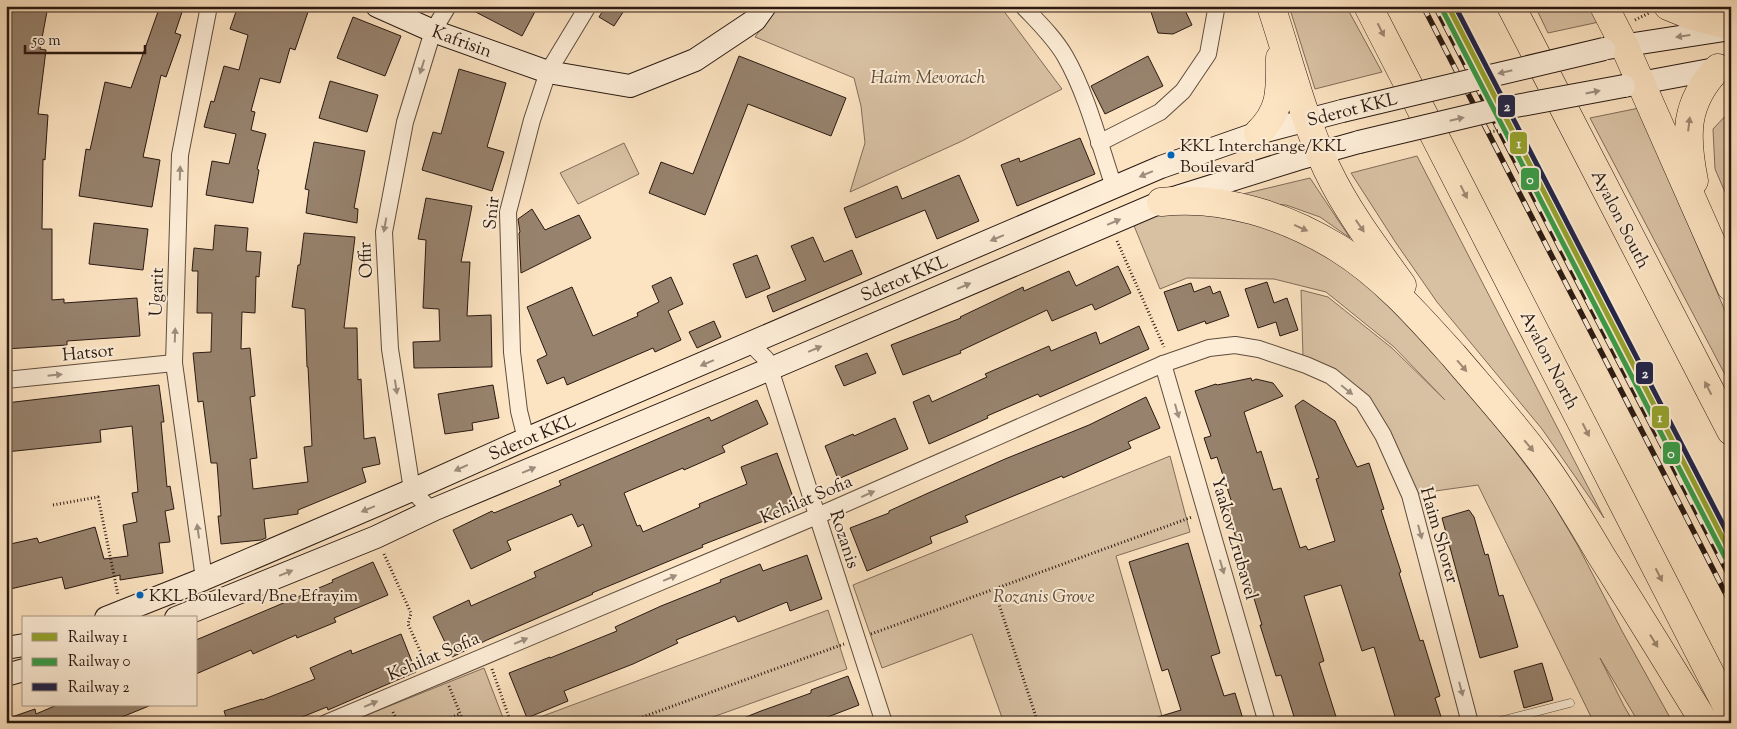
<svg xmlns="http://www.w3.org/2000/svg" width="1737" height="729" font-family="'Sorts Mill Goudy',serif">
<rect width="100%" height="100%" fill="#fce3c1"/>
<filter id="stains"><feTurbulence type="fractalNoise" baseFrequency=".004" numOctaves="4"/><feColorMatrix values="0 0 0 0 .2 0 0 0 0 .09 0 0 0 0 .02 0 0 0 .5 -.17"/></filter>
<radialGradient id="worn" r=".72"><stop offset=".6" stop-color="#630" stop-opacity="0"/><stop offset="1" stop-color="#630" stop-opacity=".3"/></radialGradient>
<g fill="#d8c1a3" stroke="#816d5a">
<polygon points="778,6 1000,6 1062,89 962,141 850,192 865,143 861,106 854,78 755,37"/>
<polygon points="1289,6 1346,6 1382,72 1315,89"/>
<polygon points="1535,6 1589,6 1599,22 1548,33"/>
<polygon points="1639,108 1731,325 1731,386 1590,118"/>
<polygon points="1731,110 1731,206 1715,169 1713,129"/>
<polygon points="624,143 639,174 578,204 560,173"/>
<polygon points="1417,156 1604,518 1542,429 1437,302 1396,243 1351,173"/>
<polygon points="1310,178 1350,238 1320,217 1286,205 1248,202 1243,194"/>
<polygon points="1161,207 1264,225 1335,256 1424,338 1456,373 1546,492 1578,546 1622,631 1673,723 1639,723 1600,658 1624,706 1634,723 1594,723 1478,485 1414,494 1381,425 1303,356 1301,290 1328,297 1392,348 1445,400 1394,347 1326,292 1274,279 1187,278 1160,289 1130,216"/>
<polygon points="1170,456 1190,532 1116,556 1164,723 1004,723 972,634 882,668 853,585"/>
<polygon points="828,610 847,669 696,723 524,723"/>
<polygon points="484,668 505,723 347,723"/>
</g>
<g fill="#97826d" stroke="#2a1911">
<polygon points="6,6 48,6 40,49 46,50 38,114 48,115 45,160 43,159 42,229 52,229 52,300 64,299 64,303 137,298 140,336 67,341 67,345 6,349"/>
<polygon points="160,6 184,6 175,33 181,35 166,77 161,75 143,157 160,160 152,207 79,196 86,149 90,150 105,82 131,88"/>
<polygon points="238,6 246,6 258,10 260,6 310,6 295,50 290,48 280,83 260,78 251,111 255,112 251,130 266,134 257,169 259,170 253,203 206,195 212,161 229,164 236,134 204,127 211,101 214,102 224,66 239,70 248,35 230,29"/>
<polygon points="464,6 538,6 522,36"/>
<polygon points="606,6 627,6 614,26 599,17"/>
<polygon points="1149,6 1183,6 1192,25 1173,34 1158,33"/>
<polygon points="353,17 401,36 385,76 337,58"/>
<polygon points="739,56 846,98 831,136 748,104 705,215 649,193 661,162 693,174"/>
<polygon points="1148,56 1163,86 1105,114 1091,86"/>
<polygon points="459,69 506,83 487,147 504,152 492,191 422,170 433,132 441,134"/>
<polygon points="330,81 378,95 367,132 319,118"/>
<polygon points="1080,138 1095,174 1017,206 1001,165 1019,158 1020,162"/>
<polygon points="314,142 365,151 354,208 358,209 357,223 306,213 309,190 305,189"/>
<polygon points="959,175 979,221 937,239 925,210 856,238 844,208 897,186 902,199"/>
<polygon points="426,198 472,206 461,262 470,262 467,316 491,315 492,367 414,368 413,342 440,341 439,309 423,308 426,240 418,239"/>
<polygon points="532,209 545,230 579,215 591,238 521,273 519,233 520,232 518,219"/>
<polygon points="94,223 148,229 143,270 89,264"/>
<polygon points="215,225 248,228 246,251 261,252 259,277 256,276 255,313 242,312 241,349 250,348 255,396 250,397 257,458 250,459 253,489 308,482 304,447 312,446 308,367 307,367 305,309 292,307 298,265 300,265 304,233 355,237 344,328 357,328 358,380 361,379 364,439 375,437 380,464 362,468 366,482 298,510 298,514 264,519 266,538 261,540 221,544 218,516 221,516 217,463 211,463 203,401 198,402 193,353 211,352 212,313 197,313 198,271 192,271 194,248 213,250"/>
<polygon points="813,237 824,262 852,250 862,274 773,312 767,296 806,280 791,246"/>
<polygon points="757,255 770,288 746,298 733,264"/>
<polygon points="1118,266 1131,293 1095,310 1092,304 1052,321 1047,310 960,351 961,353 903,375 891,345 961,318 960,317 1023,287 1024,291 1069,271 1076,286"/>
<polygon points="671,277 683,304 668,311 681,340 655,352 653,348 567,385 564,377 547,384 537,360 547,355 527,307 572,287 593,336 638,316 637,313 659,302 652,286"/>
<polygon points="1267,282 1274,303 1287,298 1298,330 1280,336 1276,322 1258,328 1245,289"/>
<polygon points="1191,283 1194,292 1210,286 1213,294 1220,291 1229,316 1206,324 1205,321 1178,331 1164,292"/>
<polygon points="714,321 721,337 697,348 689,332"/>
<polygon points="1139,326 1149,349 1040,397 1038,394 987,416 988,418 961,430 929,444 913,402 929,395 932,402 987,377 985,374 1049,346 1051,351 1096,332 1100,344"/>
<polygon points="867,353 876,373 844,386 835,366"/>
<polygon points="1251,378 1252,381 1256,379 1273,383 1283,396 1244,412 1257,453 1261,451 1273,490 1281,488 1300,548 1306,546 1308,550 1335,541 1316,479 1319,478 1295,406 1303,400 1335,421 1357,467 1369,463 1384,509 1381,510 1401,572 1399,573 1420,641 1423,640 1440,696 1435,698 1443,723 1397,723 1374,647 1362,651 1341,585 1304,596 1324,661 1319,663 1338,723 1296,723 1281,675 1276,676 1260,625 1262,625 1226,505 1232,503 1217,457 1211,459 1204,438 1211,436 1195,391 1216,384 1217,385"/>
<polygon points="159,385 164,422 161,422 167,487 170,486 174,509 165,511 170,542 159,543 163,573 120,580 120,575 65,589 62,577 6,590 6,545 37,538 39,543 95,527 104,559 128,556 123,525 137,522 132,493 138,492 132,426 100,430 101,442 6,452 6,403"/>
<polygon points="493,385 499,418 472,423 473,430 445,434 438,394"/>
<polygon points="1146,397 1160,428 1128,442 1131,448 1063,478 1062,476 965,516 968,522 930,537 932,543 867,571 850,528 889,513 889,511 926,494 1005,459 1089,425"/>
<polygon points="757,400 768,424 722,446 725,452 684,470 683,468 624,493 637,526 640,525 643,532 700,507 699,504 747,484 741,467 777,453 797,508 702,545 703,547 592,593 593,594 487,640 452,657 433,617 469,600 471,606 536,577 534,572 592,546 583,524 578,527 572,514 507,541 511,550 471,569 453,530 492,511 494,513 561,485 559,481 709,417 711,421"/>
<polygon points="895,418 908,449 838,479 825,446 853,434 854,436"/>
<polygon points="1469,510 1474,517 1485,555 1488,554 1499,596 1503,595 1518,647 1480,658 1442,518"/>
<polygon points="1188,543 1220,653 1211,656 1224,696 1235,693 1243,719 1232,723 1149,723 1148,720 1181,710 1168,669 1162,671 1129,562"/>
<polygon points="807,555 822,599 790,611 787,602 738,622 735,616 676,640 678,643 633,664 564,691 568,701 527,718 509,673 550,657 550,658 617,631 615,627 661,606 721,582 720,580 760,564 763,571"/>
<polygon points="373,562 388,595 334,618 336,622 297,638 296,635 253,654 251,650 196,674 196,640 333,582 332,580"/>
<polygon points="401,634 416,672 328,710 327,707 287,723 228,723 224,711 262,699 262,700 315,679 310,668 351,650 352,654"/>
<polygon points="1542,663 1553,700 1524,708 1514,671"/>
<polygon points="848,676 859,705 812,723 736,723 736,721 761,711 811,693 811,690"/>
<polygon points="57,705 149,705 149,706 107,723 6,723 6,719 35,709 36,714"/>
</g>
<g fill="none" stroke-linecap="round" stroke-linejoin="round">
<defs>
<polyline id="lane" points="1492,723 1570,703"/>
<g id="street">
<path d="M1023,6C1038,22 1054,37 1065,56C1087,94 1100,146 1114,187"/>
<polyline points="1099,143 1160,112 1183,91 1208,54 1216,10 1215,6"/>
<polyline points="751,344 766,359 770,369 884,723"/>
<polyline points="1163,364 1267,723"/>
<polyline points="6,380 174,363"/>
<polyline points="526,439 519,411 512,352 508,212 532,120 548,72 588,6"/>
<polyline points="435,509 426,505 412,490 390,349 384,232 405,122 433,31 448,6"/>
<polyline points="204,579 174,363 180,155 209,6"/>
<polyline points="326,723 817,516 1163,364 1209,348 1235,345 1259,349 1306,365 1331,376 1363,402 1383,435 1410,495 1470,723"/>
</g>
<g id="secondary">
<polyline points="377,6 433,31 548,72 630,86 695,60 755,20 765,6"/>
<polyline points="1608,48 1731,29"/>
<polyline points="1624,86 1726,67"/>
<polyline points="106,618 204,579 412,490 526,439 1161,167 1258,133 1342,111"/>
<polyline points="176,618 376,537 435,509 770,369 1161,202 1298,159 1359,142"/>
<polyline points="6,648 24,645"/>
<polyline points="6,675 24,670"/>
</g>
<g id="highway">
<path d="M1271,6C1289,60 1303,118 1327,169C1347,211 1375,248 1402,285"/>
<polyline points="1368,6 1731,714"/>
<polyline points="1511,6 1731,431"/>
<polyline points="1604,6 1624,45 1731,287"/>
<polyline points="1668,6 1690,15 1731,26"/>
<path d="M1258,133C1282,110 1280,90 1280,58"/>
<path d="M1694,181C1685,136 1684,103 1718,68"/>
<path d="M1161,202C1222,195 1286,216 1338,248C1383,276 1419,317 1454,356C1482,389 1512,422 1538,457C1562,488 1582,524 1602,557C1637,612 1671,668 1705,723"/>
</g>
</defs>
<use href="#lane" stroke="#5e4c3d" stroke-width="9"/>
<use href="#street" stroke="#5e4c3d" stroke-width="18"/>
<use href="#secondary" stroke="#2a1911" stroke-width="24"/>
<use href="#highway" stroke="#2a1911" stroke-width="29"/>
<g stroke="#2a1911" stroke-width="3" stroke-dasharray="1 2.5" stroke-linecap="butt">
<polyline points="1635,20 1649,13"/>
<polyline points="1117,241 1164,347"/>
<polyline points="53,505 98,497 118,595"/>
<polyline points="384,554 411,613 408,624 426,664"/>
<polyline points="994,589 1038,723"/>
<polyline points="871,634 1192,517"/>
<polyline points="492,669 511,723"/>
<polyline points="449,686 464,723"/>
<polyline points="393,712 398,723"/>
<polyline points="438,723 460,714"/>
<polyline points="626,723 844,644"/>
</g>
<use href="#lane" stroke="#fdedd7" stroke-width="8"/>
<use href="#street" stroke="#fdedd7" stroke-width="16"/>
<use href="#secondary" stroke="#fdedd7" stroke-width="22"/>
<use href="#highway" stroke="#fce3c1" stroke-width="28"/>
<defs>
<g id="rail">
<polyline points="1423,6 1731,604"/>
<polyline points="1435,6 1731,579"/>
</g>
</defs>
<use href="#rail" stroke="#2a1911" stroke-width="5.5"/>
<use href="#rail" stroke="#fdedd7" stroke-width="4" stroke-dasharray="11" stroke-linecap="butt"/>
<defs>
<g id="secondary-bridge">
<polyline points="1342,111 1604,49"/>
<polyline points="1359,142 1494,110 1624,86"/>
</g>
</defs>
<use href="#secondary-bridge" stroke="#2a1911" stroke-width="24" stroke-linecap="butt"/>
<polyline stroke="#2a1911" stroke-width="3" stroke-dasharray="1 2.5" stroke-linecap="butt" points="1490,132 1506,129"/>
<use href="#secondary-bridge" stroke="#fdedd7" stroke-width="22"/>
<defs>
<polyline id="rail-1" points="1448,6 1731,554"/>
<polyline id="rail-2" points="1442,9 1725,557"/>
<polyline id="rail-3" points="1455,6 1731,540"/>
</defs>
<use href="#rail-1" stroke="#fdedd7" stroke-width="9"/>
<use href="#rail-2" stroke="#fdedd7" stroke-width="9"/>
<use href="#rail-3" stroke="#fdedd7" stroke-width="9"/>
<use href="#rail-1" stroke="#95a42c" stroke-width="5"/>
<use href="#rail-2" stroke="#389d48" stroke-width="5"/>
<use href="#rail-3" stroke="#1f234a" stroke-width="5"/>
</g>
<defs><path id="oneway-solid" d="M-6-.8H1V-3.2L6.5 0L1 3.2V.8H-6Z" transform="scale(1.25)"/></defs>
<g fill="#9e8872">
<use href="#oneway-solid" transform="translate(1381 30) rotate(63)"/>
<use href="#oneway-solid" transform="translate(1689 124) rotate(-83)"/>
<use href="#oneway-solid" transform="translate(1464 192) rotate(63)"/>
<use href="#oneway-solid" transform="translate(1360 226) rotate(55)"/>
<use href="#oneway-solid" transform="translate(1301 228) rotate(24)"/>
<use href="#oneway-solid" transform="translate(1462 366) rotate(49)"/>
<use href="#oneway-solid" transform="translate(1708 388) rotate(-117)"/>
<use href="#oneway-solid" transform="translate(1586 430) rotate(63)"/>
<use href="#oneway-solid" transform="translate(1529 446) rotate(50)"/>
<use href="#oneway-solid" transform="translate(1659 575) rotate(63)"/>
<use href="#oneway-solid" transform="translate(1654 641) rotate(58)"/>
</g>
<g fill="#9e8e7e">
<use href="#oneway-solid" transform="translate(1683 36) rotate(172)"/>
<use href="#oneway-solid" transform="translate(422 67) rotate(107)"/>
<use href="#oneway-solid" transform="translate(1505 72) rotate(167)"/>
<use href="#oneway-solid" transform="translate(1593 92) rotate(-11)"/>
<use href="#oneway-solid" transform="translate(1457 119) rotate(-13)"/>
<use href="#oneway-solid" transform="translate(180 173) rotate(-88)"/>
<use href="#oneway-solid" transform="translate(1146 174) rotate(157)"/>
<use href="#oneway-solid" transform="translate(1114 222) rotate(-23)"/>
<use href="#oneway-solid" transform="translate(385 225) rotate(100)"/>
<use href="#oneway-solid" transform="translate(997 238) rotate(157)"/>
<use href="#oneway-solid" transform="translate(964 286) rotate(-23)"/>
<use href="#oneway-solid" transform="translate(175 335) rotate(-88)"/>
<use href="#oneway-solid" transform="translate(815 349) rotate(-23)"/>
<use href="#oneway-solid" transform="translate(707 363) rotate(157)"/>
<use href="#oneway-solid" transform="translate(55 375) rotate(-6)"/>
<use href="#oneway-solid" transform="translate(396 387) rotate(81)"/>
<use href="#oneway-solid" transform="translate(1347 390) rotate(39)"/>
<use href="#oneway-solid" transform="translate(1177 411) rotate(74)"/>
<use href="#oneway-solid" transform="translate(461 468) rotate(156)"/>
<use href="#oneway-solid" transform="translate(529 470) rotate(-23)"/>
<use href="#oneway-solid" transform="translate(868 494) rotate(-24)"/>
<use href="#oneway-solid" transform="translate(368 509) rotate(157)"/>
<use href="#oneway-solid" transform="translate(198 531) rotate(-98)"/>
<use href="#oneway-solid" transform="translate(1420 532) rotate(75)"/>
<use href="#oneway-solid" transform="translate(1222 567) rotate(74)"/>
<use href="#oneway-solid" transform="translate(286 573) rotate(-22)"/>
<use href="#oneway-solid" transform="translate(670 578) rotate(-23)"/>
<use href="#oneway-solid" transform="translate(521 641) rotate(-23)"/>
<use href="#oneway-solid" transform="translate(1461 689) rotate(75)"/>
<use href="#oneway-solid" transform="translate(371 704) rotate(-23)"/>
</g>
<g fill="#0065bd" stroke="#fdedd7" stroke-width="2">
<circle cx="1171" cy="155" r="4.5"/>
<circle cx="140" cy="595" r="4.5"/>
</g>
<g text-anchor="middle" stroke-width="4" stroke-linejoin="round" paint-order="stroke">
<g font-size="17" fill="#2a1911" stroke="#fdedd7" text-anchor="start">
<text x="1180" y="151">KKL Interchange/KKL<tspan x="1180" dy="21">Boulevard</tspan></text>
<text x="149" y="601">KKL Boulevard/Bne Efrayim</text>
</g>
<g font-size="18" fill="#2a1911" stroke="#fdedd7">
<text transform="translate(462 41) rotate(20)" y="6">Kafrisin</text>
<text transform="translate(1352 109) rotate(-14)" y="6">Sderot KKL</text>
<text transform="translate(491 213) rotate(-84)" y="6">Snir</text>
<text transform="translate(1621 219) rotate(63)" y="6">Ayalon South</text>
<text transform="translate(365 260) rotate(-93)" y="6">Offir</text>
<text transform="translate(904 278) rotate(-23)" y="6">Sderot KKL</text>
<text transform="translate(156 292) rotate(-88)" y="6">Ugarit</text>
<text transform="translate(88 352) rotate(-6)" y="6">Hatsor</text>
<text transform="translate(1550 360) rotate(63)" y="6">Ayalon North</text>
<text transform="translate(532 437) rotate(-23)" y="6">Sderot KKL</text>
<text transform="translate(806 499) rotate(-23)" y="6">Kehilat Sofia</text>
<text transform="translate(1440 535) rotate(74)" y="6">Haim Shorer</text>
<text transform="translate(1235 538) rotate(74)" y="6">Yaakov Zrubavel</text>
<text transform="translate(845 539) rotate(72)" y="6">Rozanis</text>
<text transform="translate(433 656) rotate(-23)" y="6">Kehilat Sofia</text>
</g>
<g font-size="18" font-style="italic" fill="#5e4b3d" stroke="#fdedd7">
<text x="928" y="83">Haim Mevorach</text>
<text x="1044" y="602">Rozanis Grove</text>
</g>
</g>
<g stroke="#fdedd7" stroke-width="2">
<rect x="1497" y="94" width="19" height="24" rx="5" fill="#1f234a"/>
<rect x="1509" y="131" width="19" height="24" rx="5" fill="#95a42c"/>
<rect x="1520" y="167" width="20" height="24" rx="5" fill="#389d48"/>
<rect x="1635" y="361" width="19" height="24" rx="5" fill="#1f234a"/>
<rect x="1651" y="405" width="19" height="24" rx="5" fill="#95a42c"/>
<rect x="1662" y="441" width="19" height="24" rx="5" fill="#389d48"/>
</g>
<g font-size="14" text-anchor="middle" font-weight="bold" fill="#fff">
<text x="1507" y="111">2</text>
<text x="1519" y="148">1</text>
<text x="1530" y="184">0</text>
<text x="1645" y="378">2</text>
<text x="1660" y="422">1</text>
<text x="1671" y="458">0</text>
</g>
<rect width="1737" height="729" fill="none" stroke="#fce3c1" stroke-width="25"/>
<rect x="8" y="8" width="1722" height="714" fill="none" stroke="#2a1911" stroke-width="2.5"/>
<rect x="12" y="12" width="1712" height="704" fill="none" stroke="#2a1911"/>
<rect x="22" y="616" width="175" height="90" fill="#fdedd7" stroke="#a99888"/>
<rect x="32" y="633" width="25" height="8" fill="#95a42c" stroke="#a99888"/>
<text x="68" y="642" font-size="15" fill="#2a1911">Railway 1</text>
<rect x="32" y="658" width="25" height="8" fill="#389d48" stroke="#a99888"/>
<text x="68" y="666" font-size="15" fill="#2a1911">Railway 0</text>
<rect x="32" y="683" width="25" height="8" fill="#1f234a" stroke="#a99888"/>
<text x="68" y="692" font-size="15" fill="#2a1911">Railway 2</text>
<path d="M25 45v8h120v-8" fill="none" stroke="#2a1911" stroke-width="2.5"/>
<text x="32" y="45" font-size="15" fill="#2a1911" stroke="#fdedd7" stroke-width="4" paint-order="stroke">50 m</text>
<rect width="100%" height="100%" filter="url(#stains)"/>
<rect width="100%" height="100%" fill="url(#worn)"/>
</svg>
